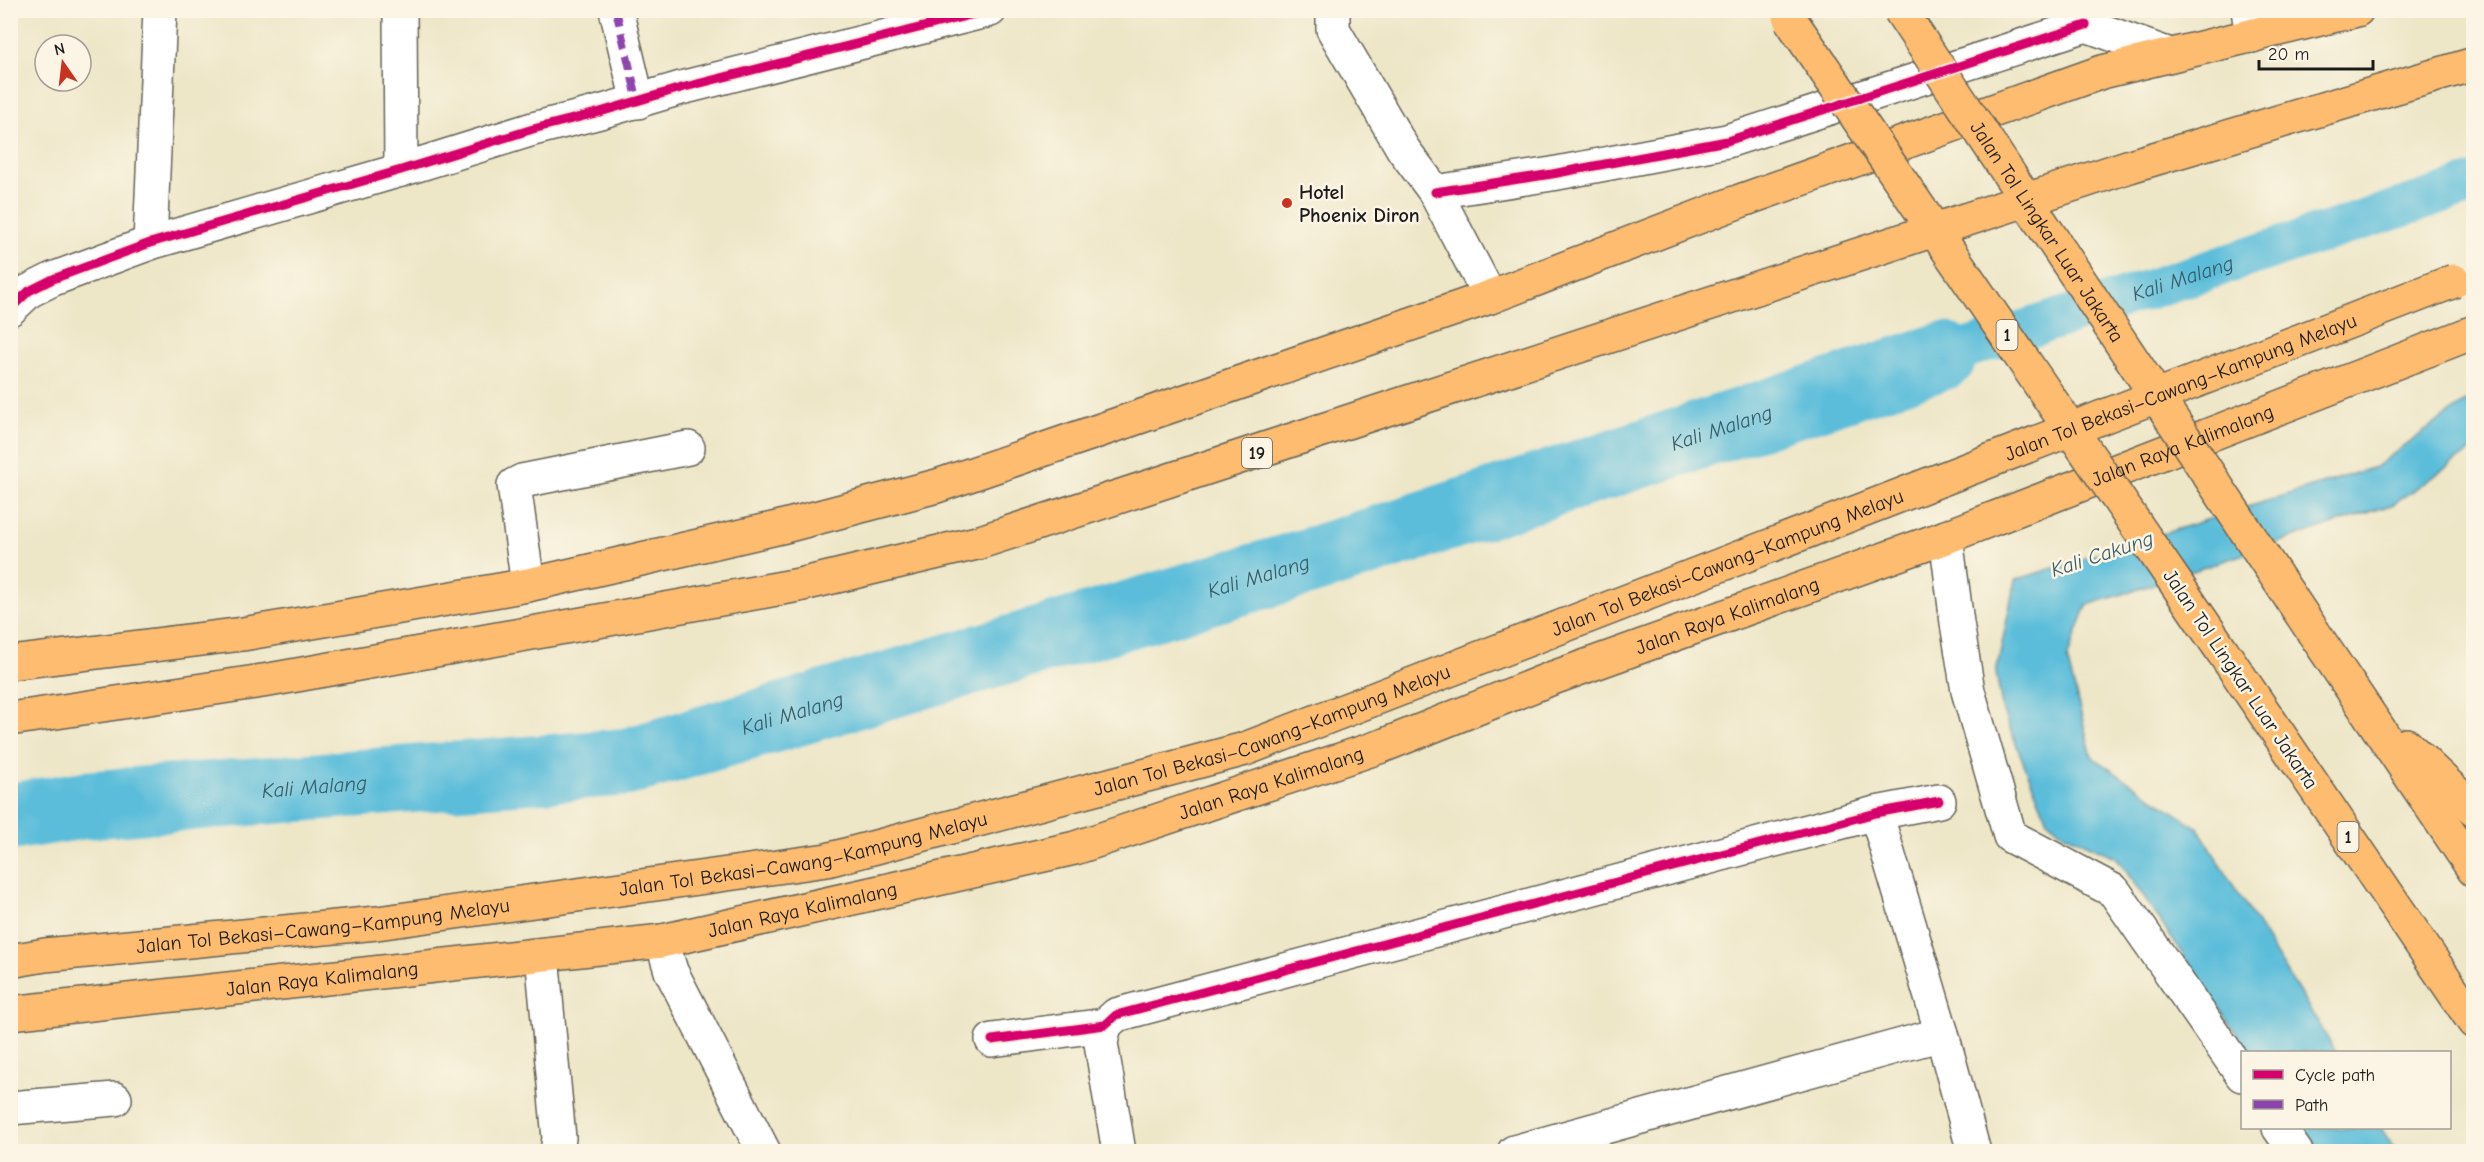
<svg xmlns="http://www.w3.org/2000/svg" width="2484" height="1162" font-family="'Comic Neue',sans-serif">
<rect width="100%" height="100%" fill="#fcf5e5"/>
<filter id="ink" filterUnits="userSpaceOnUse"><feTurbulence type="fractalNoise" baseFrequency=".0167" numOctaves="2"/><feDisplacementMap in="SourceGraphic" scale="12" xChannelSelector="R" yChannelSelector="G"/><feConvolveMatrix kernelMatrix="1 2 1 2 8 2 1 2 1" color-interpolation-filters="sRGB"/></filter>
<filter id="wash" filterUnits="userSpaceOnUse"><feTurbulence type="fractalNoise" baseFrequency=".008" numOctaves="4" result="noise"/><feDisplacementMap in="SourceGraphic" scale="24" xChannelSelector="R" yChannelSelector="G"/><feGaussianBlur stdDeviation="1.35" result="paint"/><feColorMatrix in="noise" values="0 0 0 0 0 0 0 0 0 0 0 0 0 0 0 0 0 1.4 0 .05"/><feComposite in="paint" operator="in"/></filter>
<g filter="url(#wash)">
<rect width="100%" height="100%" fill="#ede6c7"/>
<g fill="#5cbdda" stroke="#3c6c7b" stroke-width="1.5">
<polygon points="2473,391 2473,449 2394,504 2130,592 2087,605 2067,659 2092,757 2198,828 2336,1052 2249,1052 2117,858 2063,833 2047,820 2003,712 1996,673 2015,580 2375,467 2469,399"/>
<polygon points="2300,1128 2381,1128 2396,1151 2316,1151"/>
</g>
<g fill="none" stroke-linecap="round" stroke-linejoin="round">
<path stroke="#5cbdda" stroke-width="40" id="s1" d="M1943,356L2474,184"/>
<path stroke="#5cbdda" stroke-width="68" id="s2" d="M10,817L85,805L627,762L1321,558L1943,356"/>
</g>
</g>
<g filter="url(#ink)">
<g fill="none" stroke-linecap="round" stroke-linejoin="round">
<defs>
<g id="minor">
<polyline points="400,10 401,170"/>
<polyline points="616,10 638,102"/>
<polyline points="1333,10 1333,29 1403,149 1435,192 1490,297"/>
<polyline points="2076,10 2086,25 2170,55"/>
<polyline points="2248,10 2252,36"/>
<polyline points="1435,192 1552,174 1727,141 2086,25"/>
<polyline points="150,243 160,10"/>
<polyline points="10,309 29,291 53,279 150,243 401,170 533,129 600,112 681,88 990,10"/>
<polyline points="1946,537 1957,623 1968,691 2010,836 2114,891 2242,1075"/>
<polyline points="528,585 514,485 522,481 688,448"/>
<polyline points="1876,813 1942,1034 1974,1152"/>
<polyline points="662,941 671,971 764,1152"/>
<polyline points="542,955 559,1138 557,1152"/>
<polyline points="1105,1025 1101,1043 1119,1152"/>
<polyline points="992,1040 1105,1025 1116,1015 1876,813 1939,801"/>
<polyline points="10,1108 115,1099"/>
<polyline points="2279,1128 2296,1152"/>
<polyline points="1514,1152 1942,1034"/>
</g>
<g id="major">
<polyline points="10,663 243,634 528,585 781,527 937,486 1490,297 1740,201 2102,72 2357,10"/>
<path id="s3" d="M10,1013L662,941L1075,848L1382,746L1550,679L1946,537L2474,332"/>
</g>
<g id="highway">
<polyline points="2314,633 2474,870"/>
<polyline points="2223,652 2474,1022"/>
<polyline points="2406,745 2474,810"/>
</g>
</defs>
<use href="#minor" stroke="#656358" stroke-width="36"/>
<use href="#major" stroke="#656358" stroke-width="36"/>
<use href="#highway" stroke="#656358" stroke-width="36"/>
<use href="#minor" stroke="#fff" stroke-width="33"/>
<use href="#major" stroke="#fdbc6f" stroke-width="33"/>
<use href="#highway" stroke="#fdbc6f" stroke-width="33"/>
<defs>
<g id="highway-bridge">
<path id="s4" d="M1900,10L2314,633"/>
<polyline points="1790,19 2223,652"/>
<polyline points="10,719 269,680 799,585 977,543 2130,166 2474,64"/>
<path id="s5" d="M10,961L45,955L377,923L827,860L1245,749L2454,281"/>
</g>
</defs>
<use href="#highway-bridge" stroke="#656358" stroke-width="36" stroke-linecap="butt"/>
<use href="#highway-bridge" stroke="#fdbc6f" stroke-width="33"/>
<polyline stroke="#8e44ad" stroke-width="8" stroke-dasharray="15 8" stroke-linecap="butt" points="616,10 638,102"/>
<defs>
<g id="cycleway">
<polyline points="1435,192 1552,174 1727,141 2086,25"/>
<polyline points="10,309 29,291 53,279 150,243 401,170 533,129 600,112 681,88 990,10"/>
<polyline points="992,1040 1105,1025 1116,1015 1876,813 1939,801"/>
</g>
</defs>
<use href="#cycleway" stroke="#fcf5e5" stroke-width="13"/>
<use href="#cycleway" stroke="#d6006c" stroke-width="9"/>
</g>
</g>
<circle fill="#c8321e" stroke="#fcf5e5" stroke-width="2" cx="1287" cy="203" r="6"/>
<g text-anchor="middle" stroke-width="5" stroke-linejoin="round" paint-order="stroke">
<g fill="#fcf5e5" stroke="#5f5d58" stroke-width="1.5">
<rect x="1996.5" y="320" width="21" height="30" rx="4.5"/>
<rect x="1242" y="438" width="30" height="30" rx="4.5"/>
<rect x="2337.5" y="822" width="21" height="30" rx="4.5"/>
</g>
<g font-size="18" font-weight="bold" fill="#1c1c1c">
<text x="2007" y="341">1</text>
<text x="1257" y="459">19</text>
<text x="2348" y="843">1</text>
</g>
<g font-size="20" font-weight="bold" fill="#1c1c1c" stroke="#fcf5e5" text-anchor="start">
<text x="1299" y="199">Hotel<tspan x="1299" dy="23">Phoenix Diron</tspan></text>
</g>
<g font-size="20" fill="#1c1c1c" stroke="#fcf5e5">
<text dy="7" stroke="none"><textPath href="#s4" startOffset="266">Jalan Tol Lingkar Luar Jakarta</textPath></text>
<text dy="7" stroke="none"><textPath href="#s5" startOffset="2259">Jalan Tol Bekasi–Cawang–Kampung Melayu</textPath></text>
<text dy="7" stroke="none"><textPath href="#s3" startOffset="2258">Jalan Raya Kalimalang</textPath></text>
<text dy="7" stroke="none"><textPath href="#s5" startOffset="1773">Jalan Tol Bekasi–Cawang–Kampung Melayu</textPath></text>
<text dy="7" stroke="none"><textPath href="#s3" startOffset="1772">Jalan Raya Kalimalang</textPath></text>
<text transform="translate(2241 679) rotate(56)" y="7">Jalan Tol Lingkar Luar Jakarta</text>
<text dy="7" stroke="none"><textPath href="#s5" startOffset="1287">Jalan Tol Bekasi–Cawang–Kampung Melayu</textPath></text>
<text dy="7" stroke="none"><textPath href="#s3" startOffset="1286">Jalan Raya Kalimalang</textPath></text>
<text dy="7" stroke="none"><textPath href="#s5" startOffset="801">Jalan Tol Bekasi–Cawang–Kampung Melayu</textPath></text>
<text dy="7" stroke="none"><textPath href="#s3" startOffset="800">Jalan Raya Kalimalang</textPath></text>
<text dy="7" stroke="none"><textPath href="#s5" startOffset="315">Jalan Tol Bekasi–Cawang–Kampung Melayu</textPath></text>
<text dy="7" stroke="none"><textPath href="#s3" startOffset="314">Jalan Raya Kalimalang</textPath></text>
</g>
<g font-size="21" font-style="italic" fill="#365c68" stroke="#fcf5e5">
<text dy="7" stroke="none"><textPath href="#s1" startOffset="252">Kali Malang</textPath></text>
<text dy="7" stroke="none"><textPath href="#s2" startOffset="1764">Kali Malang</textPath></text>
<text transform="translate(2102 554) rotate(-18)" y="7">Kali Cakung</text>
<text dy="7" stroke="none"><textPath href="#s2" startOffset="1278">Kali Malang</textPath></text>
<text dy="7" stroke="none"><textPath href="#s2" startOffset="792">Kali Malang</textPath></text>
<text dy="7" stroke="none"><textPath href="#s2" startOffset="306">Kali Malang</textPath></text>
</g>
</g>
<rect width="2484" height="1162" fill="none" stroke="#fcf5e5" stroke-width="36"/>
<rect x="2241" y="1051" width="210" height="78" fill="#fcf5e5" stroke="#a29e95" stroke-width="1.5"/>
<rect x="2253" y="1070" width="30" height="9" fill="#d6006c" stroke="#a29e95" stroke-width="1.5"/>
<text x="2295" y="1081" font-size="18" fill="#1c1c1c">Cycle path</text>
<rect x="2253" y="1100" width="30" height="9" fill="#8e44ad" stroke="#a29e95" stroke-width="1.5"/>
<text x="2295" y="1111" font-size="18" fill="#1c1c1c">Path</text>
<g transform="translate(63 63) rotate(346)"><circle r="28" fill="#fcf5e5" stroke="#a29e95" stroke-width="1.5"/>
<path d="M0-4.5L10 22L0 15L-10 22Z" fill="#c8321e"/>
<text y="-9" font-size="16" font-weight="bold" text-anchor="middle" fill="#1c1c1c">N</text>
</g>
<path d="M2259 60v9h114v-9" fill="none" stroke="#1c1c1c" stroke-width="3"/>
<text x="2268" y="60" font-size="18" fill="#1c1c1c" stroke="#fcf5e5" stroke-width="4.5" paint-order="stroke">20 m</text>
</svg>
